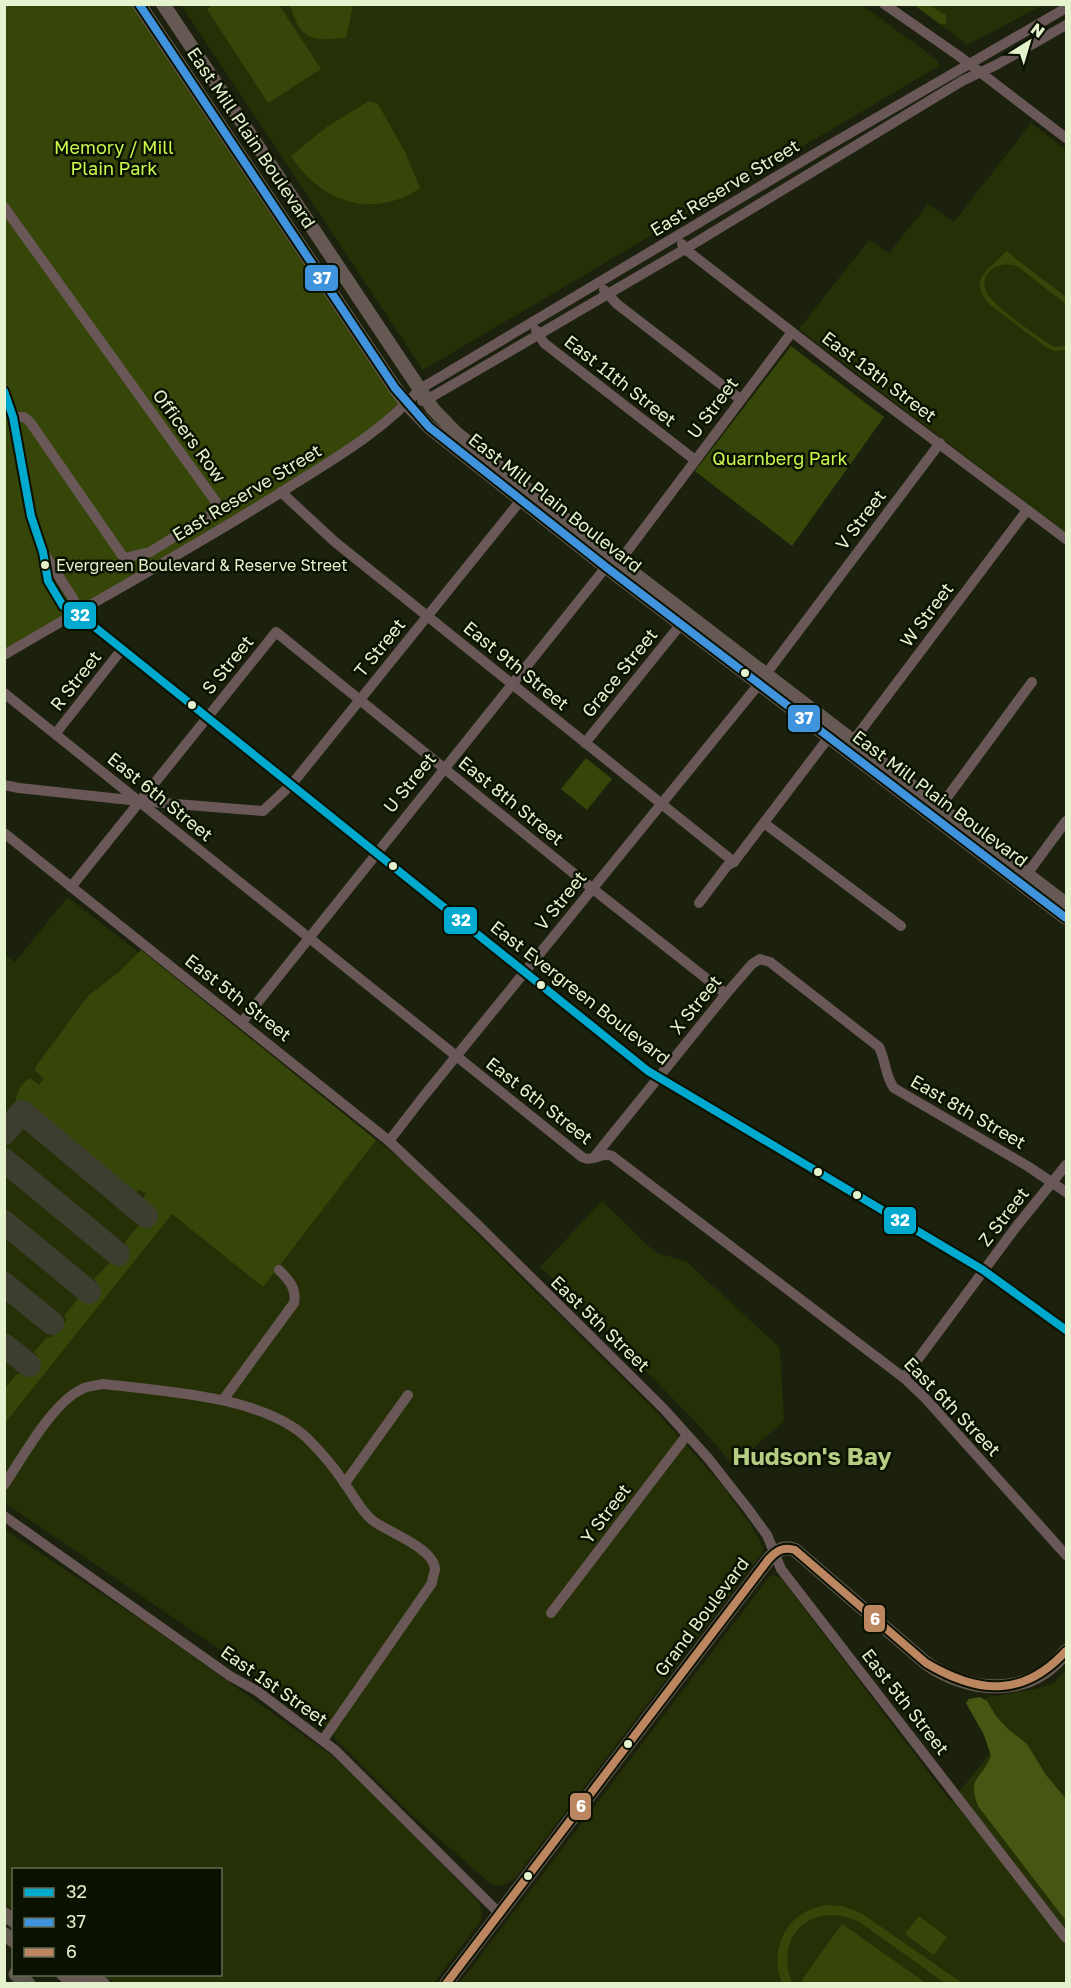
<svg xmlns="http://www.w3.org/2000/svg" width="1071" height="1988" font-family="'Golos Text',sans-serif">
<rect width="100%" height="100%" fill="#1b210c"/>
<g fill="#253007">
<polygon points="181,5 862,5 937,60 939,66 423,370"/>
<polygon points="915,5 1043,5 967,45"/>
<polygon points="1031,123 1066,150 1066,533 799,329 869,240 889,253 928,204 954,222"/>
<polygon points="68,897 408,1165 656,1411 721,1484 748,1521 761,1542 763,1549 762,1553 515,1878 507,1883 499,1886 491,1884 413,1816 303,1706 5,1503 4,954 15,962"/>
<polygon points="602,1201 655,1252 687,1262 780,1348 784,1421 733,1466 707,1434 594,1317 540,1267"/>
<polygon points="4,1529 146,1623 331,1755 352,1773 479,1902 482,1913 481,1921 434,1983 116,1984 103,1975 220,1974 220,1870 14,1870 13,1911 5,1904"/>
<polygon points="774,1575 781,1578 951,1802 996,1746 985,1698 1035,1689 1054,1683 1066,1670 1066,1983 459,1984 770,1576"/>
</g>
<g fill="#364609">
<polygon points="4,5 140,5 399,400 395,414 373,433 5,655"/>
<polygon points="213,5 279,5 321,69 268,103 207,9"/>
<path d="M290,5H353L346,38C311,41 301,41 290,5Z"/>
<polygon points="914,5 929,5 946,15 946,24 940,24"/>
<path d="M369,101L378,104L405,152L420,188C414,192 407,196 399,199C355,215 315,193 291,156L328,126Z"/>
<path d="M1006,251L1066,297V304L1017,266C1000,260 977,272 987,293C993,306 1035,334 1049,344L1056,347L1066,346V350L1054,351L1047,348L989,304C966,276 993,269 1006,251Z"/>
<polygon points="791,346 884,417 792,546 695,471"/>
<polygon points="586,758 612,779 587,810 561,789"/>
<path d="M141,950L376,1140L263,1287L172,1214L5,1423V1388L17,1374H21L37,1355L34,1352L48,1336L51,1338L67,1319L64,1316L78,1299L82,1300L97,1282L94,1279L127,1245L125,1242L149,1213L139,1203L146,1194L139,1189L132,1197L16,1101C16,1092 22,1082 30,1078L39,1085L44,1079L35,1070L37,1065L88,996L119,972Z"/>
<path d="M825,1905L843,1906L861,1913L962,1983H945L858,1921C811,1901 774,1935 792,1983H782C771,1957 780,1925 807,1911C812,1908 819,1907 825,1905Z"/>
<polygon points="919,1916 947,1937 934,1955 905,1934"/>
<polygon points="842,1924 926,1983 806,1983 802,1980"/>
</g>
<path fill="#455713" d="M980,1697L987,1701L996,1716L1008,1729L1027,1744L1046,1775L1066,1799V1921L978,1806C967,1776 981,1781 991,1756L984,1735L966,1703L969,1699Z"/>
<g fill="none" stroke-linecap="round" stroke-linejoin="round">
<g stroke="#3e3e30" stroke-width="24">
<polyline points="4,1133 22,1112 146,1216"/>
<polyline points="4,1160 118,1254"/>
<polyline points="4,1222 89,1292"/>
<polyline points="4,1284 52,1323"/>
<polyline points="4,1345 29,1365"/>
</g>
<g stroke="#6a5858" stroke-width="10">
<polyline points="884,4 959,56 1066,138"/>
<polyline points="4,207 216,502 215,512 150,552 124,558 30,422 24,417 13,417"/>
<polyline points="682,244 685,249 850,377 1066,539"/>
<polyline points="604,290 617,304 740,399"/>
<polyline points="536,330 544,343 695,460"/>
<polyline points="4,389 13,417 31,516 43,552 48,581 63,606 76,612 648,1071 983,1270 1066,1330"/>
<polyline points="422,401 435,395 685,249 962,81 996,65 1066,25"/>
<polyline points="281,492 335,542 734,862"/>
<polyline points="45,555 74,600 76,612"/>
<polyline points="619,562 792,332"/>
<path d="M4,655C99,599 196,546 288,488C335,458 383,431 420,389L821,150L1066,8"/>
<polyline points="766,674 940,443"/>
<path d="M4,693L582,1157C594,1163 601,1151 612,1156L904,1378L925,1398L1066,1555"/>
<polyline points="56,733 122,649"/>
<polyline points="853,741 1027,510"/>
<polyline points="585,743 681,624"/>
<polyline points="4,785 19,788 139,801 263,811 292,784 521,500"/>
<polyline points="940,807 1032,682"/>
<polyline points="764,823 901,926"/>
<polyline points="4,833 389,1141 480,1227 663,1408 708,1458 748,1509 767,1535 781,1569 1066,1938"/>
<polyline points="1027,874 1066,821"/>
<polyline points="71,887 276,632 593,889 726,994"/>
<polyline points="699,903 727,866 734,862 829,737"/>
<polyline points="242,1022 606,567"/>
<polyline points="389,1141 423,1097 759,684"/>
<path d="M595,1156L726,994L752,964L760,959L770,962L879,1047C886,1061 885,1076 894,1088L1029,1167L1066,1192"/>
<polyline points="904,1378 1016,1227 1066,1165"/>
<path d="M223,1400L294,1303C297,1289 289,1280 279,1270"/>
<polyline points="345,1483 408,1395"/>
<path d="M4,1485C23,1457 53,1401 84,1388C90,1386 97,1385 103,1384C162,1391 263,1396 307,1438C320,1451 335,1468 345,1484C354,1496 360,1510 372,1520C387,1532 435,1548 435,1570C434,1574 432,1579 432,1583L323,1740"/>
<polyline points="4,1516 230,1676 257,1691 335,1750 499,1913"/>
<polyline points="551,1613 687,1435"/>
<polyline points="75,1974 88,1984"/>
</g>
<g stroke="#665853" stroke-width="14">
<polyline points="139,4 395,388 407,404 429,427 606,567 1066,918"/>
<polyline points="163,4 433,409 456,433 619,562 1066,904"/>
<polyline points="4,1914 14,1921"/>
<polyline points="4,1934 14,1941"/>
<polyline points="63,1974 76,1984"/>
<polyline points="90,1974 103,1984"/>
<path d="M446,1984L768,1560C776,1551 783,1545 795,1550L926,1663C970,1694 1031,1698 1066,1651"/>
</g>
<polyline stroke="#5c574d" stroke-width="15" points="16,1974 28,1984"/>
<defs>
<polyline id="bus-1" points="4,391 13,417 31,516 43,552 48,581 63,606 76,612 648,1071 983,1270 1066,1330"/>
<polyline id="bus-2" points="139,4 395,388 429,427 606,567 1066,918"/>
<path id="bus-3" d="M446,1984L768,1560C776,1551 783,1546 795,1550L926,1663C978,1694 1023,1698 1066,1651"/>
</defs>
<use href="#bus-1" stroke="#0a1100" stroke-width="12"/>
<use href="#bus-2" stroke="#0a1100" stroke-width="12"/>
<use href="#bus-3" stroke="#0a1100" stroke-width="12"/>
<use href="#bus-1" stroke="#00a9ce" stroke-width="8"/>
<use href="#bus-2" stroke="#4094de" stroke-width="8"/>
<use href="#bus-3" stroke="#bb8660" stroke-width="8"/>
</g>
<g fill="#e4f2cd" stroke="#0a1100" stroke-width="2">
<circle cx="45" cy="565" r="5"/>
<circle cx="745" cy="673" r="5"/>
<circle cx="192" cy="705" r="5"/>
<circle cx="393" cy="866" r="5"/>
<circle cx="541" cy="985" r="5"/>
<circle cx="818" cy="1172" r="5"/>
<circle cx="857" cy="1195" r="5"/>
<circle cx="628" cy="1744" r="5"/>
<circle cx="528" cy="1876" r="5"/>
</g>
<g text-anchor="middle" stroke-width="5" stroke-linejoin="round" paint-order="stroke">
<g font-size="16" fill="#e4f2cd" stroke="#0a1100" text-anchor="start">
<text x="56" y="571">Evergreen Boulevard &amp; Reserve Street</text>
</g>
<g font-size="18" fill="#e4f2cd" stroke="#0a1100">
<text transform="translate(251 138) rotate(56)" y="6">East Mill Plain Boulevard</text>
<text transform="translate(725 188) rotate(-31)" y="6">East Reserve Street</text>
<text transform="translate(879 377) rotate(37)" y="6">East 13th Street</text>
<text transform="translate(620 381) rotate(38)" y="6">East 11th Street</text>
<text transform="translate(713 408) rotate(-53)" y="6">U Street</text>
<text transform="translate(189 436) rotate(54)" y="6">Officers Row</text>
<text transform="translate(247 493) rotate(-31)" y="6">East Reserve Street</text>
<text transform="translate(555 503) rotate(38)" y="6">East Mill Plain Boulevard</text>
<text transform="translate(861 520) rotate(-53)" y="6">V Street</text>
<text transform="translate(927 615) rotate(-53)" y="6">W Street</text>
<text transform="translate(380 648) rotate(-51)" y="6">T Street</text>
<text transform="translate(228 665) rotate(-51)" y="6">S Street</text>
<text transform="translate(516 666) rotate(39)" y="6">East 9th Street</text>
<text transform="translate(620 673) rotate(-51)" y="6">Grace Street</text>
<text transform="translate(76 681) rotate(-52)" y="6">R Street</text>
<text transform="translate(410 783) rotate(-51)" y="6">U Street</text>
<text transform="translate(160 797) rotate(39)" y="6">East 6th Street</text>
<text transform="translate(940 799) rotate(37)" y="6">East Mill Plain Boulevard</text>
<text transform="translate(511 801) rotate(39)" y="6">East 8th Street</text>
<text transform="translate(561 901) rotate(-51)" y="6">V Street</text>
<text transform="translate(580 993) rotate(38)" y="6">East Evergreen Boulevard</text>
<text transform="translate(238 998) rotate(38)" y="6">East 5th Street</text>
<text transform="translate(696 1005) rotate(-51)" y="6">X Street</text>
<text transform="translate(539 1101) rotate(38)" y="6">East 6th Street</text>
<text transform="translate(968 1112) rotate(30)" y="6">East 8th Street</text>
<text transform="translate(1004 1217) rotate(-52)" y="6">Z Street</text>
<text transform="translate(600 1324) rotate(44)" y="6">East 5th Street</text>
<text transform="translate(952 1407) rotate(46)" y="6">East 6th Street</text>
<text transform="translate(606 1514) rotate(-53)" y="6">Y Street</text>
<text transform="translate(702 1617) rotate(-53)" y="6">Grand Boulevard</text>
<text transform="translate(274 1686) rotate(35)" y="6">East 1st Street</text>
<text transform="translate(905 1702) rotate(52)" y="6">East 5th Street</text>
</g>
<g font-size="18" fill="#c8f94d" stroke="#0a1100">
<text x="114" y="154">Memory / Mill<tspan x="114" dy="21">Plain Park</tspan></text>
<text x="780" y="465">Quarnberg Park</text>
</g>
<g font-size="24" font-weight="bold" fill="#b4cd83" stroke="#0a1100">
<text x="812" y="1465">Hudson's Bay</text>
</g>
</g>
<g stroke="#0a1100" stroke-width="2">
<rect x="304" y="264" width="35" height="28" rx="6" fill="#4094de"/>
<rect x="63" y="601" width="34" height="29" rx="6" fill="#00a9ce"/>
<rect x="787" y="704" width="34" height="29" rx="6" fill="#4094de"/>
<rect x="443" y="906" width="35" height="29" rx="6" fill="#00a9ce"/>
<rect x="883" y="1206" width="34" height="29" rx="6" fill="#00a9ce"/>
<rect x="863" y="1604" width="23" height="29" rx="6" fill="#bb8660"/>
<rect x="569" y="1792" width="23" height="29" rx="6" fill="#bb8660"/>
</g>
<g font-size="16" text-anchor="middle" font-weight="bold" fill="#fff">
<text x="322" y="284">37</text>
<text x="80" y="621">32</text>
<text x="804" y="724">37</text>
<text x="461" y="926">32</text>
<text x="900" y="1226">32</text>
<text x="875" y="1625">6</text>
<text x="581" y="1812">6</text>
</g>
<rect width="1071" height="1988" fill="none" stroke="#e4f2cd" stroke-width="12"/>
<rect x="12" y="1868" width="210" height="108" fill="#0a1100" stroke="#616b52" stroke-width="1.5"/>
<rect x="24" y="1888" width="30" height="9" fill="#00a9ce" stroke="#616b52" stroke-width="1.5"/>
<text x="66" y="1898" font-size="18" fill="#e4f2cd">32</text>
<rect x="24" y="1918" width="30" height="9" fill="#4094de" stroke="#616b52" stroke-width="1.5"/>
<text x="66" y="1928" font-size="18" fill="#e4f2cd">37</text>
<rect x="24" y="1948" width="30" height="9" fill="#bb8660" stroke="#616b52" stroke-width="1.5"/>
<text x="66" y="1958" font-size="18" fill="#e4f2cd">6</text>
<g transform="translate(1029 42) rotate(37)" stroke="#0a1100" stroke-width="4.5" paint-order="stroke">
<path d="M0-4.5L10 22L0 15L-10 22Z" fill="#e4f2cd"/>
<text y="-9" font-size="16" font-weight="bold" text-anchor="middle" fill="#e4f2cd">N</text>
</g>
</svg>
